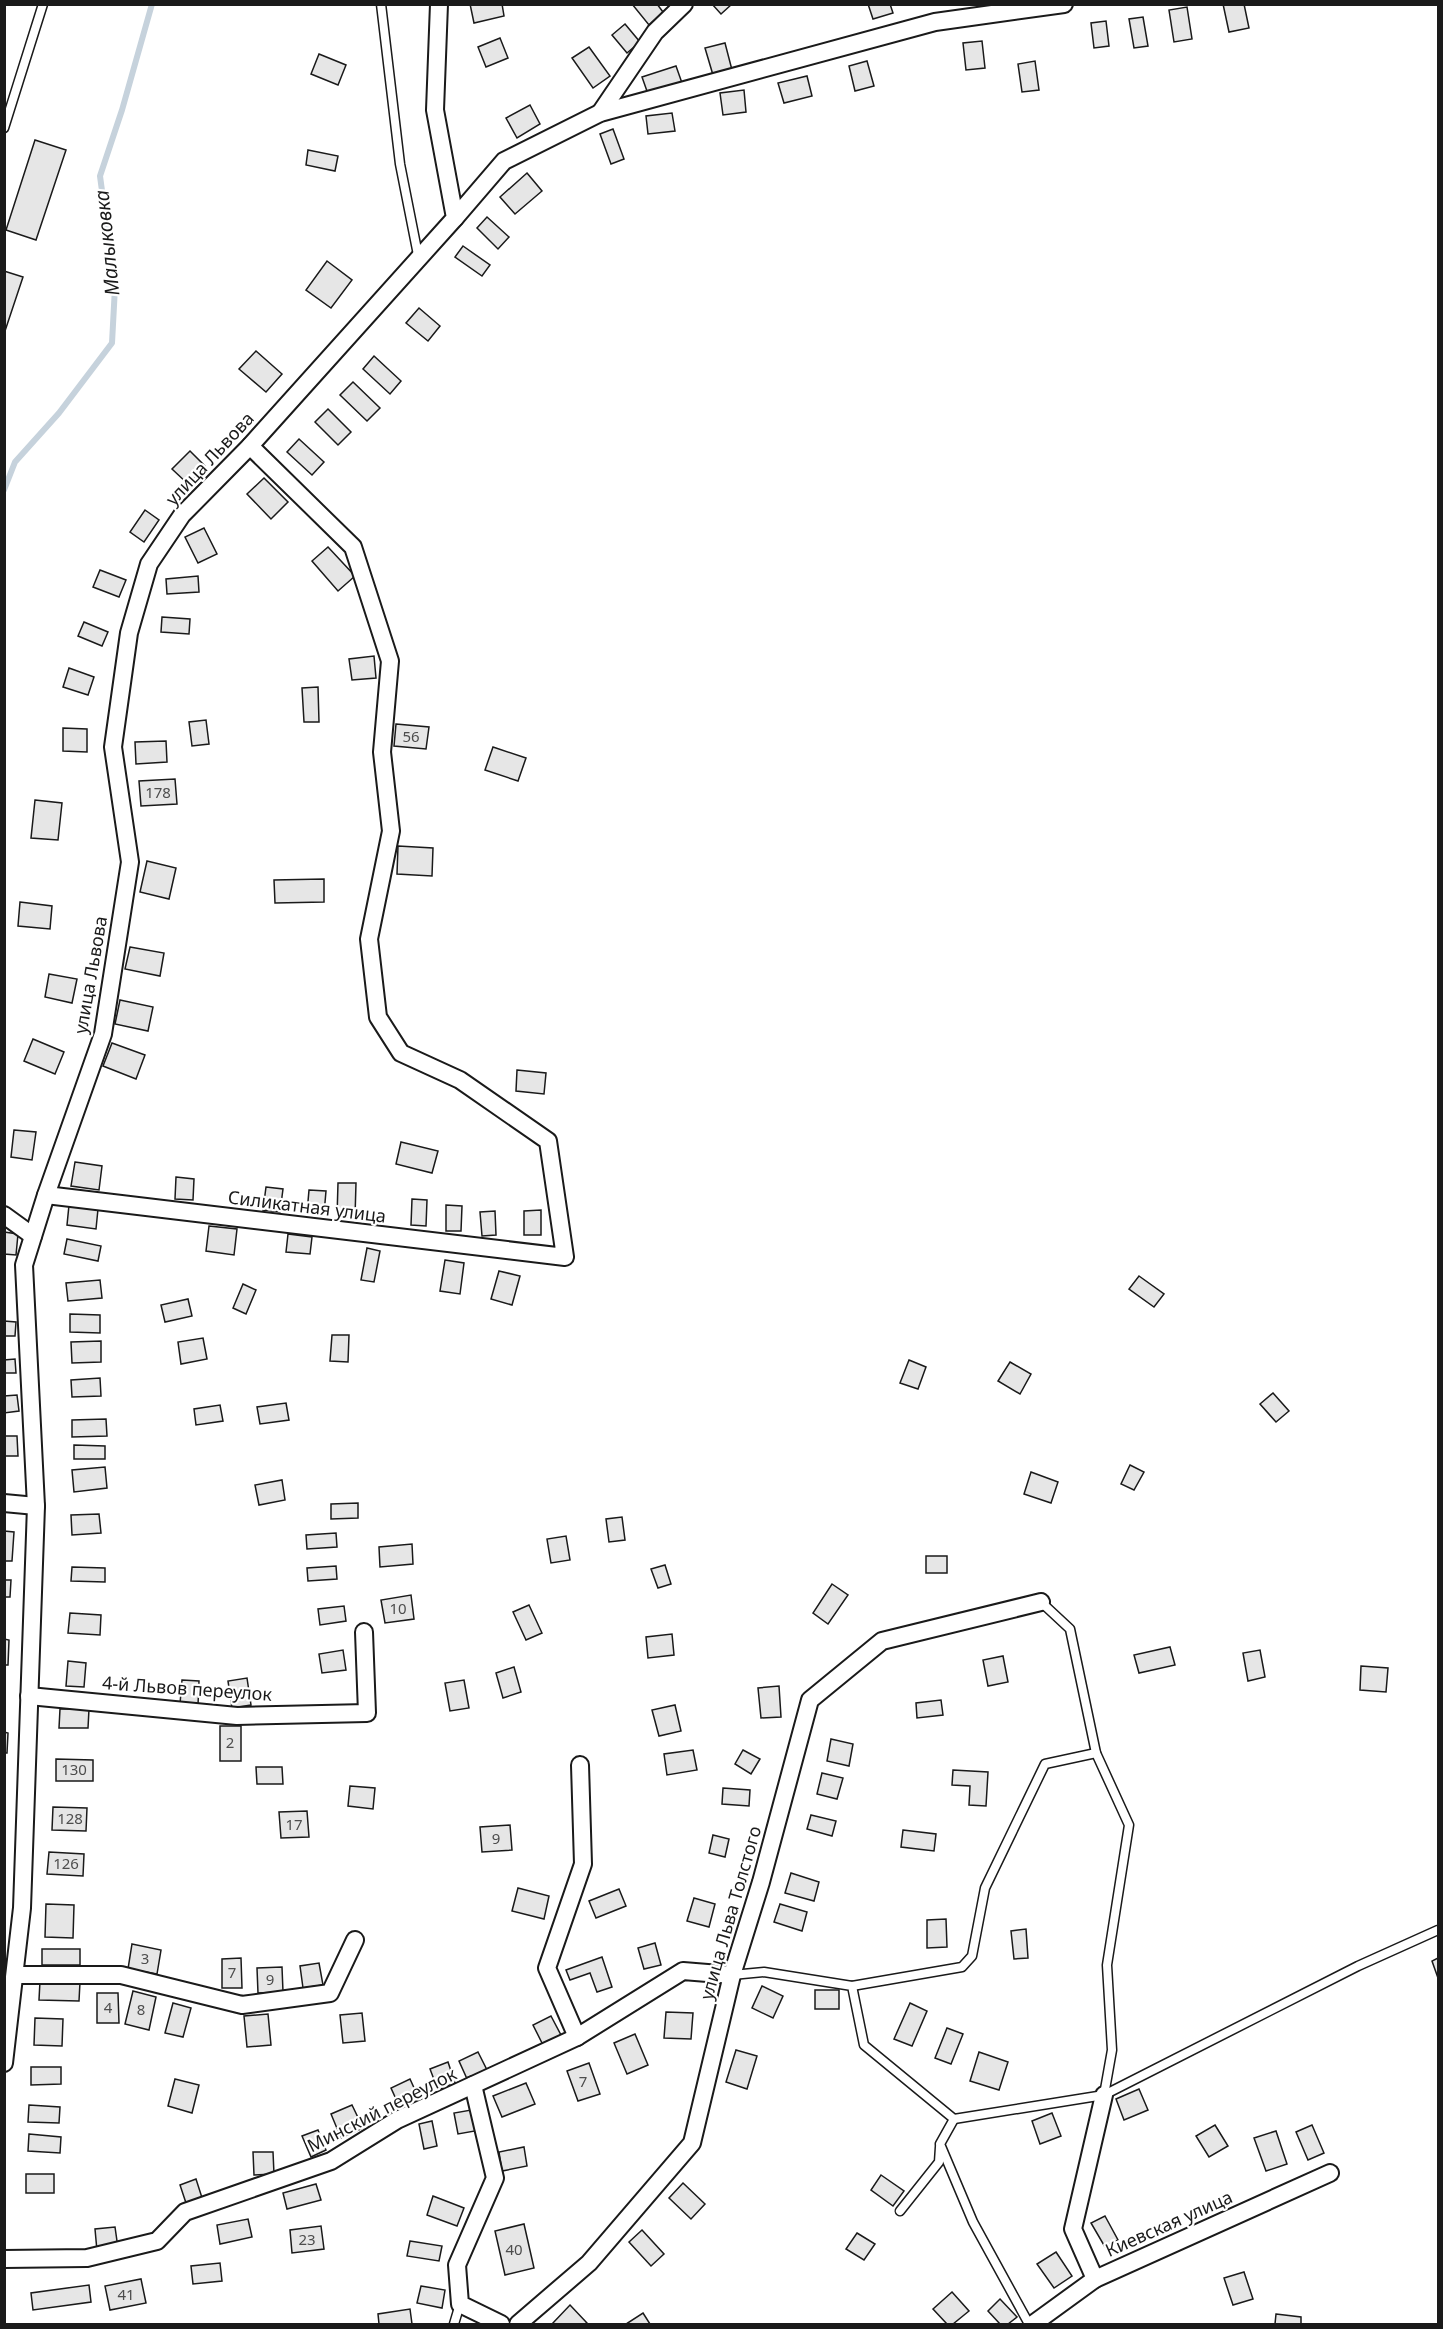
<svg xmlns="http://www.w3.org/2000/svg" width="1443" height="2329" font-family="'Noto Sans',sans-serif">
<rect width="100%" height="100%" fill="#fff"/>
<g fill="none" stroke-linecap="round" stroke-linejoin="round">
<polyline stroke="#c6d2dc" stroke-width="6" points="4,490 15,462 59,413 112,343 115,287 100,176 122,110 152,4"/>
</g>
<g fill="#e6e6e6" stroke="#1a1a1a" stroke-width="1.5">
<polygon points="470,4 502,4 504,16 474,23"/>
<polygon points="632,4 657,4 663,12 649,25"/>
<polygon points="712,4 732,4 721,14"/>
<polygon points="868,4 890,4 893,13 873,19"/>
<polygon points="1223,4 1244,4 1249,28 1229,32"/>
<polygon points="1187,7 1192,39 1174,42 1169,10"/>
<polygon points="1143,17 1148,46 1134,48 1129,19"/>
<polygon points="1106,21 1109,46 1094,48 1091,23"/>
<polygon points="625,24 640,42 627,53 612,35"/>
<polygon points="500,38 508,58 486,67 478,47"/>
<polygon points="982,41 985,68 966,70 963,43"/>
<polygon points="725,43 732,70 713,75 705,48"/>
<polygon points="589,47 610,76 593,88 572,58"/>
<polygon points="319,54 346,65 338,85 311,74"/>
<polygon points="867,61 874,86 855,91 849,66"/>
<polygon points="1035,61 1039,90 1022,92 1018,64"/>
<polygon points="676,66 682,83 648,94 642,77"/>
<polygon points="807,76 812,96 784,103 778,83"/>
<polygon points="744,90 746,112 723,115 720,93"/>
<polygon points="530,105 540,124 517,138 506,118"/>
<polygon points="672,113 675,131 648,134 646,116"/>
<polygon points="613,129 624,159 611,164 600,134"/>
<polygon points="35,140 66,150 36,240 6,230"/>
<polygon points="308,150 338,156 335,171 306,165"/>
<polygon points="527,173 542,191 515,214 500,197"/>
<polygon points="487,217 509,237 498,249 477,228"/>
<polygon points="463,246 490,265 482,276 455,257"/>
<polygon points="327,261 352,280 331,308 306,290"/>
<polygon points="4,271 23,277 4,334"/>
<polygon points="419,308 440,326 428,341 406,323"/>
<polygon points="256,351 282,374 266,392 239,369"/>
<polygon points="374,356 401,381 390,394 363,369"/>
<polygon points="353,382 380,408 367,421 340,395"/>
<polygon points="328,409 351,432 338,445 315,422"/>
<polygon points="299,439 324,462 312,475 287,452"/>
<polygon points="190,451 205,466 188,484 172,469"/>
<polygon points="264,478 288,502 271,519 247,494"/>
<polygon points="145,510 159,520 144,542 130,532"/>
<polygon points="204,528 217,554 198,563 185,537"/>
<polygon points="328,547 355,576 338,591 312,561"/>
<polygon points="100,570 126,580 119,597 93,587"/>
<polygon points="198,576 199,592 167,594 166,579"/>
<polygon points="162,617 190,619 189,634 161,632"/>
<polygon points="84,622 108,632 102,646 78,636"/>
<polygon points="374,656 376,678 352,680 349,659"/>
<polygon points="69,668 94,677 88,695 63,687"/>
<polygon points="318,687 319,722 304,722 302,688"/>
<polygon points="206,720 209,744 192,746 189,722"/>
<polygon points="396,724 429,727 426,749 394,746"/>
<polygon points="63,728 87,729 87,752 63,751"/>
<polygon points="166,741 167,762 136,764 135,742"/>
<polygon points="493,747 526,758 518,781 485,770"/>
<polygon points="175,779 177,804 141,806 139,781"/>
<polygon points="35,800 62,803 58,840 31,838"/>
<polygon points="398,846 433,848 432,876 397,874"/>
<polygon points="147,861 176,868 169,899 140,892"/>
<polygon points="324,879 324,902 275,903 274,880"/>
<polygon points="20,902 52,906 50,929 18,926"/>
<polygon points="130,947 164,953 160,976 125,969"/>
<polygon points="49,974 77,979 72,1003 45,997"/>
<polygon points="120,1000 153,1007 148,1031 115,1024"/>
<polygon points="33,1039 64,1052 55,1074 24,1061"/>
<polygon points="112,1043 145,1055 136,1079 103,1066"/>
<polygon points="517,1070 546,1073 544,1094 516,1091"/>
<polygon points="14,1130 36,1132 32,1160 11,1157"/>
<polygon points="401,1142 438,1151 432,1173 396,1164"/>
<polygon points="75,1162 102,1166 99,1190 71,1186"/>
<polygon points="176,1177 194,1179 193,1200 175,1199"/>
<polygon points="338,1183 356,1183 355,1217 337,1217"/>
<polygon points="266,1187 283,1189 280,1212 263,1210"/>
<polygon points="309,1190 326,1191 324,1214 307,1213"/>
<polygon points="412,1199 427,1200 426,1226 411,1225"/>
<polygon points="69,1205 98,1209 96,1229 67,1225"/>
<polygon points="446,1205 462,1206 461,1231 446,1231"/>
<polygon points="541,1210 541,1235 524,1235 524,1211"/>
<polygon points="495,1211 496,1235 482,1236 480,1212"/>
<polygon points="209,1226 237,1229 234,1255 206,1251"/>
<polygon points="4,1232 18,1234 16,1255 4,1254"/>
<polygon points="288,1234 312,1237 310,1254 286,1252"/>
<polygon points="67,1239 101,1246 98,1261 64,1254"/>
<polygon points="367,1248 380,1251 374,1282 361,1280"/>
<polygon points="445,1260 464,1263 460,1294 440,1291"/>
<polygon points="499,1271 520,1276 512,1305 491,1299"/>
<polygon points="1139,1276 1164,1294 1154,1307 1129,1289"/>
<polygon points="100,1280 102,1298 68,1301 66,1283"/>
<polygon points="243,1284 256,1290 246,1314 233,1308"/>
<polygon points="188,1299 192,1316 165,1322 161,1305"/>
<polygon points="70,1314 100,1315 100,1333 70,1332"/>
<polygon points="4,1321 16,1322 15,1336 4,1336"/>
<polygon points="332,1335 349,1335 348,1362 330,1361"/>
<polygon points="203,1338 207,1359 181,1364 178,1342"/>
<polygon points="101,1341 101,1362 72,1363 71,1342"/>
<polygon points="15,1359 16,1373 4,1373 4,1360"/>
<polygon points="909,1360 926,1367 918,1389 900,1383"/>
<polygon points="1010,1362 1031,1374 1020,1394 998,1381"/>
<polygon points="100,1378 101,1396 72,1397 71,1380"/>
<polygon points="1273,1393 1289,1411 1276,1422 1260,1404"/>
<polygon points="17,1395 19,1411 4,1413 4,1396"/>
<polygon points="286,1403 289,1420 260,1424 257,1407"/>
<polygon points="220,1405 223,1421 196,1425 194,1409"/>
<polygon points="106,1419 107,1436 72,1437 72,1420"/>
<polygon points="4,1436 17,1436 18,1456 4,1456"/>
<polygon points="74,1445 105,1446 105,1459 74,1459"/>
<polygon points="1130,1465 1144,1472 1134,1490 1121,1484"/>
<polygon points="105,1467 107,1488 74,1492 72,1470"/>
<polygon points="1031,1472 1058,1482 1051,1503 1024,1494"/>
<polygon points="282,1480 285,1500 259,1505 255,1485"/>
<polygon points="358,1503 358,1518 331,1519 331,1504"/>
<polygon points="99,1514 101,1533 72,1535 71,1515"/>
<polygon points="622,1517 625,1540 609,1542 606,1519"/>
<polygon points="4,1531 14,1532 12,1561 4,1561"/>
<polygon points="336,1533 337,1547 307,1549 306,1535"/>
<polygon points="566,1536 570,1560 551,1563 547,1539"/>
<polygon points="412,1544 413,1564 380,1567 379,1547"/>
<rect x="926" y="1556" width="21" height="17"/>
<polygon points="665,1565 671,1584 658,1588 651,1569"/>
<polygon points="336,1566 337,1579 308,1581 307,1568"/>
<polygon points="72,1567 105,1568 105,1582 71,1581"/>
<polygon points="4,1580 11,1580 10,1597 4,1597"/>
<polygon points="832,1584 848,1595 828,1624 813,1613"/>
<polygon points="411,1595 414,1619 385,1623 381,1600"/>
<polygon points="529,1605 542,1633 526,1640 513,1612"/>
<polygon points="344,1606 346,1621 320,1625 318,1609"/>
<polygon points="70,1613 101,1615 100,1635 68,1633"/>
<polygon points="672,1634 674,1655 648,1658 646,1637"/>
<polygon points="4,1639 9,1640 8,1665 4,1665"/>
<polygon points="1170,1647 1175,1665 1139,1673 1134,1655"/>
<polygon points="343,1650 346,1670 322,1673 319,1654"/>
<polygon points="1260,1650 1265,1677 1248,1681 1243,1653"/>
<polygon points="1003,1656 1008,1682 988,1686 983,1660"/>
<polygon points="68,1661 86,1663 84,1687 66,1686"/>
<polygon points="1361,1666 1388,1668 1386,1692 1360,1690"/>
<polygon points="514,1667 521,1692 503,1698 496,1673"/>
<polygon points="247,1678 251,1705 232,1708 228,1681"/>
<polygon points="182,1680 199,1681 198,1705 180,1704"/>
<polygon points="464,1680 469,1708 450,1711 445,1683"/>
<polygon points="779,1686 781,1717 761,1718 758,1688"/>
<polygon points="941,1700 943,1715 917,1718 916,1703"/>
<polygon points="675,1705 681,1731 659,1736 652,1710"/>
<polygon points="60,1709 89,1709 88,1728 59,1728"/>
<rect x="220" y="1726" width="21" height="35"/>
<polygon points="4,1732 8,1733 7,1753 4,1753"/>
<polygon points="831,1739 853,1744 849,1766 827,1761"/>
<polygon points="693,1750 697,1770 667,1775 664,1754"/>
<polygon points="743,1750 760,1759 751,1774 735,1764"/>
<polygon points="56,1759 93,1760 93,1781 56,1781"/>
<polygon points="256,1767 282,1767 283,1784 257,1784"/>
<polygon points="953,1770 988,1772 986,1806 969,1805 970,1786 952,1785"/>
<polygon points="822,1773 843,1778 837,1799 817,1794"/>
<polygon points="350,1786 375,1788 373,1809 348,1806"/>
<polygon points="723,1788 750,1790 749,1806 722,1804"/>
<polygon points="53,1807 87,1808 86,1831 52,1830"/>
<polygon points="307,1811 309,1837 281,1838 279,1812"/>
<polygon points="811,1815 836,1821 832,1836 807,1829"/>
<polygon points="510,1825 512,1850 482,1852 480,1827"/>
<polygon points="903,1830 936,1834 934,1851 901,1847"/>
<polygon points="713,1835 729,1839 725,1857 709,1853"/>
<polygon points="49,1852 84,1854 83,1876 47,1874"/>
<polygon points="791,1873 819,1882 814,1901 785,1893"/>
<polygon points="518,1888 549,1896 544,1919 512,1911"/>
<polygon points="619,1889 626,1906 596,1918 589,1901"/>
<polygon points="694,1898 715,1904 709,1927 687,1921"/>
<polygon points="46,1904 74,1905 73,1938 45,1937"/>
<polygon points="780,1904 807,1912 802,1931 774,1922"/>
<polygon points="946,1919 947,1947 927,1948 927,1920"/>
<polygon points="1026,1929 1028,1958 1014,1959 1011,1931"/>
<polygon points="655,1943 661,1965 644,1969 638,1948"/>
<polygon points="132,1944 161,1950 157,1974 128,1969"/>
<rect x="42" y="1949" width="38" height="16"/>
<polygon points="602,1957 612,1987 597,1992 590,1973 570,1980 566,1970"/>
<polygon points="241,1958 242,1988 222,1988 222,1959"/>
<polygon points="1438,1958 1438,1978 1432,1961"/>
<polygon points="319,1963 323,1985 303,1988 300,1966"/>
<polygon points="282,1967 283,1992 258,1993 257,1968"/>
<polygon points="40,1981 80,1982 79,2001 39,2000"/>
<polygon points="762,1986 783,1996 773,2018 752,2008"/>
<rect x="815" y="1990" width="24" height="19"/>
<polygon points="133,1991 156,1997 149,2030 125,2024"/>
<polygon points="97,1993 118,1993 119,2023 97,2023"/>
<polygon points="173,2003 191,2008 183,2037 165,2033"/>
<polygon points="910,2003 927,2011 912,2046 894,2039"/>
<polygon points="666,2012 693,2013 691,2039 664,2038"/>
<polygon points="362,2013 365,2041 343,2043 340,2015"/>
<polygon points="268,2014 271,2045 247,2047 244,2016"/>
<polygon points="551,2016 561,2035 543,2045 533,2025"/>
<polygon points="35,2018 63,2019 62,2046 34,2045"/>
<polygon points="947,2028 963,2034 951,2064 935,2058"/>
<polygon points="635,2034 648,2065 627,2074 614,2043"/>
<polygon points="736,2050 757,2056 747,2089 726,2082"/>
<polygon points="478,2052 488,2072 468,2081 459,2061"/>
<polygon points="979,2052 1008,2062 999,2090 970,2081"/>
<polygon points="448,2062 455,2083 438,2090 430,2069"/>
<polygon points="589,2063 600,2094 578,2101 567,2071"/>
<polygon points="31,2067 61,2067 61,2084 31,2085"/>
<polygon points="175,2079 199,2085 192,2113 168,2106"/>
<polygon points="410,2079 420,2101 401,2110 391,2088"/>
<polygon points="526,2083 535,2104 502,2117 493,2096"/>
<polygon points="1139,2089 1148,2110 1124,2120 1116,2099"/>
<polygon points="29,2105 60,2107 59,2123 28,2122"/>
<polygon points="352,2105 363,2128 341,2138 331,2114"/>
<polygon points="471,2110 475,2131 458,2134 454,2113"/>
<polygon points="1052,2113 1061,2136 1040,2144 1032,2121"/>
<polygon points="432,2121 437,2146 424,2149 419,2124"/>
<polygon points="1215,2125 1228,2146 1209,2157 1196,2136"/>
<polygon points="1312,2125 1324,2153 1308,2160 1296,2132"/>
<polygon points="318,2130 326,2150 311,2157 302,2136"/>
<polygon points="1276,2131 1287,2164 1266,2171 1254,2138"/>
<polygon points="29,2134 61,2137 60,2153 28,2151"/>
<polygon points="524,2147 527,2166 502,2171 499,2152"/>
<polygon points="253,2152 273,2152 274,2174 254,2175"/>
<rect x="26" y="2174" width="28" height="19"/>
<polygon points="881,2175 904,2191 893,2206 871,2190"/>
<polygon points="196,2179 204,2204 188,2209 180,2185"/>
<polygon points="683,2183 705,2204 691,2219 669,2198"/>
<polygon points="316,2184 321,2200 287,2209 283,2193"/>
<polygon points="433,2196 464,2208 457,2226 427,2215"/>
<polygon points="1105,2216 1118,2240 1105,2247 1091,2223"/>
<polygon points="248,2219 252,2237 220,2244 217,2225"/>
<polygon points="524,2224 534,2268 505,2275 495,2231"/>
<polygon points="321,2226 324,2249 292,2253 290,2230"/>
<polygon points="115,2227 118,2248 97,2251 95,2229"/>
<polygon points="642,2230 664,2254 651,2266 629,2242"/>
<polygon points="857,2233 875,2244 864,2260 846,2249"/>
<polygon points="410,2241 442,2246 439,2261 407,2256"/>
<polygon points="1056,2252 1072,2276 1054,2288 1037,2264"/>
<polygon points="220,2263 222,2281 193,2284 191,2266"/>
<polygon points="1244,2272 1253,2299 1233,2305 1224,2278"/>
<polygon points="141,2279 146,2303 110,2310 105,2286"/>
<polygon points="89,2285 91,2302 33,2310 31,2293"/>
<polygon points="421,2286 445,2290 442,2308 417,2303"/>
<polygon points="952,2292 969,2311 953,2324 947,2324 933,2309"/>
<polygon points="1000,2299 1017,2317 1008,2324 1000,2324 988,2311"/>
<polygon points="570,2305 587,2323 585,2324 552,2324"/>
<polygon points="410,2309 412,2324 379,2324 378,2314"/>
<polygon points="643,2313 650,2324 626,2324"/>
<polygon points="1276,2314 1301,2317 1301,2324 1275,2324"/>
</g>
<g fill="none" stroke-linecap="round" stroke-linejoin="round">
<defs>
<g id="lane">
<polyline points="381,4 400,164 419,260"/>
<polyline points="4,128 43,4"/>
<polyline points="1041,1602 1070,1629 1096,1753 1129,1825 1107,1965 1112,2050 1104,2095"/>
<polyline points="732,1975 764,1972 852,1986 864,2045 954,2119 1104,2095 1358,1966 1438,1930"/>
<polyline points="852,1986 962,1967 972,1956 985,1888 1045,1764 1096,1753"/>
<polyline points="954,2119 940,2144 973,2222 1029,2324"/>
<polyline points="900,2211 939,2162 940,2147"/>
<polyline points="454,2324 460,2304"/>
</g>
<g id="street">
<polyline points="600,113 655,32 684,4"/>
<polyline points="455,218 504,161 600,113 935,22 1064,4"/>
<polyline points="46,1195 565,1257 548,1141 460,1080 401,1053 378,1017 369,939 391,831 382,752 390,661 353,547 250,446"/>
<polyline points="4,1215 33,1236"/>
<polyline points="4,1503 36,1506"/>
<polyline points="29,1696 237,1716 367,1713 364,1632"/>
<polyline points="15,1975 121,1975 242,2005 330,1993 355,1940"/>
<polyline points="577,2037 547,1968 583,1864 580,1765"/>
<polyline points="4,2063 22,1908 36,1506 24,1265 46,1195 103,1034 130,862 113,747 129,633 149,564 182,515 250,446 455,218 435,110 439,4"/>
<polyline points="473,2085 495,2178 457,2265 460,2304 501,2324"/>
<polyline points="4,2259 87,2258 157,2241 185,2212 331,2161 397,2120 577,2037 683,1971 732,1975"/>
<polyline points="1095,2279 1073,2229 1104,2095"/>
<polyline points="518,2324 589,2263 692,2143 732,1975 761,1882 810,1700 882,1641 1041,1602"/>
<polyline points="1033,2324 1095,2279 1330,2173"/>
</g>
</defs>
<use href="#lane" stroke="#1a1a1a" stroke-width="11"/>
<use href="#street" stroke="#1a1a1a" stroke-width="20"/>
<use href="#lane" stroke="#fff" stroke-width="8"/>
<use href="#street" stroke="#fff" stroke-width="16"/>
</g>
<g text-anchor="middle" stroke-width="4.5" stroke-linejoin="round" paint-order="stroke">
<g font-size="15" fill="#4d4d4d">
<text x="411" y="742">56</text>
<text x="158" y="798">178</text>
<text x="398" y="1614">10</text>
<text x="230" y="1748">2</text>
<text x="74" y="1775">130</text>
<text x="70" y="1824">128</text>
<text x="294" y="1830">17</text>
<text x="496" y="1844">9</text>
<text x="66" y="1869">126</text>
<text x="145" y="1964">3</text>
<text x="232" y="1978">7</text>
<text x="270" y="1985">9</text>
<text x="108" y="2013">4</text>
<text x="141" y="2015">8</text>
<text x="583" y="2087">7</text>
<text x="307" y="2245">23</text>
<text x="514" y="2255">40</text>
<text x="126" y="2300">41</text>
</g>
<g font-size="18" fill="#1a1a1a" stroke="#fff">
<text transform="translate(210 459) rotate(-47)" y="6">улица Львова</text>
<text transform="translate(91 975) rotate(-80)" y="6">улица Львова</text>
<text transform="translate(307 1207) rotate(7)" y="6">Силикатная улица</text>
<text transform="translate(187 1689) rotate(4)" y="6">4-й Львов переулок</text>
<text transform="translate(731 1913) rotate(-74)" y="6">улица Льва Толстого</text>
<text transform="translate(382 2110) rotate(-27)" y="6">Минский переулок</text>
<text transform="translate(1169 2224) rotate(-24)" y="6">Киевская улица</text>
</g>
<g font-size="20" font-style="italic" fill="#1a1a1a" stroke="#fff">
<text transform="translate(107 243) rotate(-96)" y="7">Малыковка</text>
</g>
</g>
<rect width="1443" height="2329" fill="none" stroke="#1a1a1a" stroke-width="12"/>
</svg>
